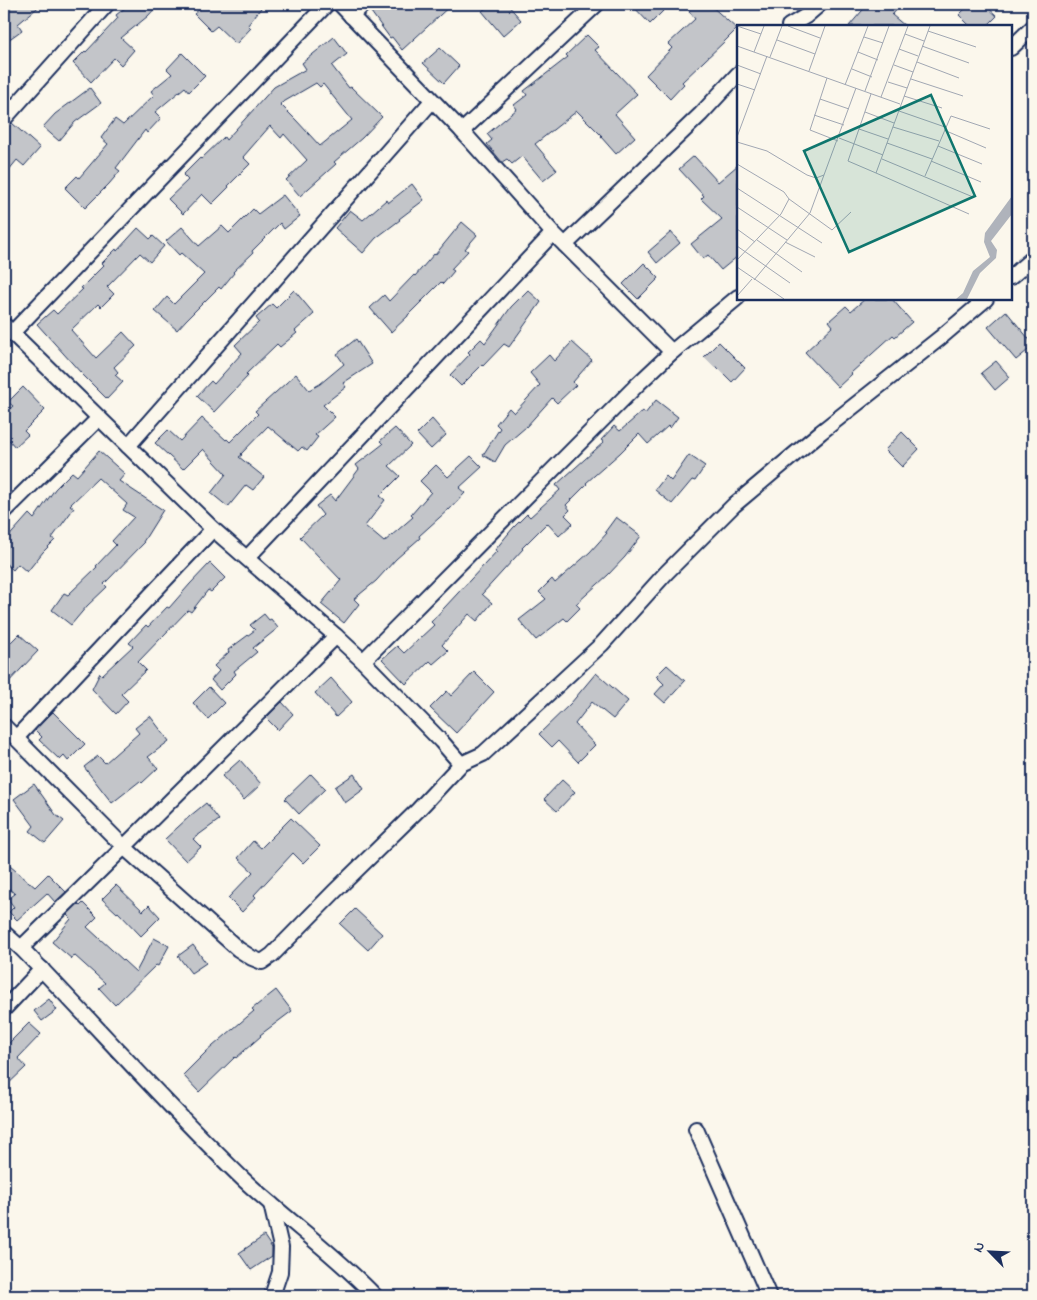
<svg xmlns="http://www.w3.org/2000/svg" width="1037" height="1300" font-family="'Indie Flower',sans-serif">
<rect width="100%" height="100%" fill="#fbf7ec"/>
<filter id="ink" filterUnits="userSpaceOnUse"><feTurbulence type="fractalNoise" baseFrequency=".02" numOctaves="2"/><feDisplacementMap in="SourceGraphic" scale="10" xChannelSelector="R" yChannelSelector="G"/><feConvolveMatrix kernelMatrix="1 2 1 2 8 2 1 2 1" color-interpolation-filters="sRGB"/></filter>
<g filter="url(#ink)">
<g fill="#c3c5c9" stroke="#1b2f5e" fill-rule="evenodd">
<polygon points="16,4 42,4 18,24 22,30 4,43 4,5 7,10"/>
<polygon points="130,4 159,4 148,16 121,38 134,50 121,65 114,58 91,82 73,63 85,51 86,52 118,18 116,15"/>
<polygon points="205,4 264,4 248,25 251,28 236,44 217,26 211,31 194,14"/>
<polygon points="382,4 452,4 402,50 392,37 390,38 371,12"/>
<polygon points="491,4 507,4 521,20 503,36 482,11"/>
<polygon points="631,4 670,4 650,24"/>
<polygon points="684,4 709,4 737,29 725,41 682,82 684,84 670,99 646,75 672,48 668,44 695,19"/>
<polygon points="868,4 902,4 892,15 905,26 849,26"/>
<polygon points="970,4 984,4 997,16 987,26 970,26 959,15"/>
<polygon points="587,35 599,47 595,50 637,94 615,114 635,137 616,154 601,137 602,136 577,111 535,144 557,170 543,181 522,156 512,164 507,159 502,162 487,144 492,140 487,134 517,109 514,105 527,95 524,91 568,57 566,55"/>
<path d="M334,37L347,54L332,66L349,88L351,87L382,117L362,138L334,162L336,164L300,196L286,180L307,160L284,134L281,138L270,126L243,157L250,164L228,186L229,187L212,204L202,194L183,214L168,199L188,180L183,175L200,158L201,159L224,137L226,140L274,87L306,69L302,63ZM316,83L320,87L323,84L352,120L320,146L296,120L280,104Z"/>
<polygon points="440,48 459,66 444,83 423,63"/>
<polygon points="182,53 205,76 189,92 185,87 155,112 161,118 147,133 145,130 116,168 120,171 109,184 85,208 65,188 77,176 79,178 108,144 101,138 115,119 123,125 154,95 151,91 172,74 167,69"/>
<polygon points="90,88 101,103 75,122 59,141 43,127 55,114"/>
<polygon points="12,123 40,148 24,166 17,160 4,176 4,132"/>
<polygon points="694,156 718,182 738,165 738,256 721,270 708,255 703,259 691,244 722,219 701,199 704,196 679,169"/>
<polygon points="412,184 424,200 399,219 400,220 376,238 363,253 335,228 350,210 363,220 386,200 388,203"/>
<polygon points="283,195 300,216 284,229 280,223 252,251 253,253 233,272 234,273 221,289 219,287 186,320 177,330 155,311 167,297 174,304 204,274 181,253 179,255 166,241 182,227 199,246 222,226 229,233 253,209 258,214"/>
<polygon points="462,222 477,235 465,249 468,251 451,269 454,271 443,284 441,282 408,315 408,316 391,332 370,308 384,295 389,301 414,275 415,276 434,254 435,255"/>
<polygon points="138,228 150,239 153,236 164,246 150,262 140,253 107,287 114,294 101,307 98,304 71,330 96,358 123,332 136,346 114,367 118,372 115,375 123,382 107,399 81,373 37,324 53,310 57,314 83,289 81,288 104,265 102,263 116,249 117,251"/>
<polygon points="671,232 680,243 657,263 648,252"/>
<polygon points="644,263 659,278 638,299 623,284"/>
<polygon points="294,290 314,314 295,331 297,333 280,347 277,344 246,374 248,376 214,412 197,396 211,381 214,384 242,353 235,345 259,322 256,318 272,304 276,308"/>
<polygon points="528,290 541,302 509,347 504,344 483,366 482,365 461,386 450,375 470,354 468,352 481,339 485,343 511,307"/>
<polygon points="865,299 892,299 912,322 895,337 893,335 851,373 852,374 838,387 805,352 833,326 829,321 846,306 851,311"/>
<polygon points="1006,311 1033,344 1033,346 1016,360 988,327"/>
<polygon points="356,339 372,364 343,383 346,387 323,405 335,417 315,435 318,437 307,451 302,447 298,451 268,426 241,454 242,455 239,457 264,477 253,490 246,485 228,507 211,493 226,474 203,449 183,469 155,443 168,430 180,441 202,418 226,440 227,439 230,442 258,414 255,411 296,374 309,390 320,384 344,364 337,354"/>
<polygon points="572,342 592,360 573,382 576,385 557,403 552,398 526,427 505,445 495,462 483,455 500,428 496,424 509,408 514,413 540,385 530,373 549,355 554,361"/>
<polygon points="719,342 745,368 732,382 717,367 715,368 704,357"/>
<polygon points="996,361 1010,377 995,390 981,373"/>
<polygon points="23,387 45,410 24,431 28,435 15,447 4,434 4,414 13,406 8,402"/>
<polygon points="656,400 678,417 670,428 668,426 648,444 639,434 620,453 586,483 587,484 566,505 570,510 565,515 573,523 559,536 547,523 522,548 523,549 482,594 492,603 477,621 469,614 442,645 448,651 433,664 430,661 406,684 382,659 397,646 404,653 434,625 431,622 497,551 495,550 513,528 527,514 530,517 560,490 556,485 604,442 601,440 614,426 620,431 643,411 645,414"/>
<polygon points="432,419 446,435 431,449 417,434"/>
<polygon points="395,428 411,445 389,466 400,476 380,496 385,500 365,526 384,542 413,517 411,515 431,492 420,481 436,465 448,477 471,456 482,467 459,488 465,493 449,510 449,509 419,536 420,538 396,559 376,581 354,599 359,604 344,623 321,604 341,580 300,537 323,515 316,506 330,495 335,501 359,469 356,465 383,444 380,441"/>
<polygon points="902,432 919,449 902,467 885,450"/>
<polygon points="99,451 125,474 119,481 163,510 143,542 144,543 104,584 107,587 87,606 71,625 52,610 64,593 68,595 97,567 96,566 116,545 112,541 134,517 123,510 127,504 98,478 70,505 74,508 52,538 55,540 43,552 27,572 18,564 13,570 4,562 4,542 29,514 34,519 55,489 72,472 77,476"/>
<polygon points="689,455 705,466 695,481 692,480 672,504 655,490 666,476 671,481"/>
<polygon points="616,517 641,536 625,557 608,575 576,604 580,608 567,621 564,618 536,640 519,620 546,599 539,592 552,579 555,583 590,552 607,533 605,532"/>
<polygon points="210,563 225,578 211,592 208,590 191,612 188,610 138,662 146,670 121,694 128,701 116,714 92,689 100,673 102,675 133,646 129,643 146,625 148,627 167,607 169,608 190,584"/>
<polygon points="264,614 269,620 271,619 278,628 253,648 257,652 234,671 236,674 220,690 211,680 219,671 214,666 229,652 228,650 255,630 250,625"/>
<polygon points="19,634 38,651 4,687 4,649"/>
<polygon points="667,665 685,681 665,703 655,694 664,684 656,676"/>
<polygon points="474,672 494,692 456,733 430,708 447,691 451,696"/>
<polygon points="596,673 628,701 613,719 592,702 575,724 595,745 578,762 558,741 552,747 539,734 571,703"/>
<polygon points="331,678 352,702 336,717 315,693"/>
<polygon points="209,687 224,703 208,719 193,703"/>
<polygon points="282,702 293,714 278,730 266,718"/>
<polygon points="53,712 85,744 68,761 64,756 60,760 39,740 42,737 35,730"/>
<polygon points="150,716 169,741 148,757 158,768 142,783 140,781 112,803 84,767 98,756 105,763 139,733 135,728"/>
<polygon points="240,760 261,784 244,800 222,776"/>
<polygon points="311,774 325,789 299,814 285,799"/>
<polygon points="354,774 364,789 345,803 335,787"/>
<polygon points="562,780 575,792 557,811 544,799"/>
<polygon points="34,784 56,815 64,821 45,843 30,831 34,826 14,799"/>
<polygon points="206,803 219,820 193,839 201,847 186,861 165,839 190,816"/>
<polygon points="291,818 320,846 303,863 293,853 254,895 256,897 242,912 228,898 253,872 238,858 253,841 261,848"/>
<polygon points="4,861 35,887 48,874 66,892 55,902 47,893 17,920 9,912 14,907 8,899 15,894 4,884"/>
<polygon points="116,885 143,911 149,905 160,917 141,936 118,912 117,913 102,899"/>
<polygon points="83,903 97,917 87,927 136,972 154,938 169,946 158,966 156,965 115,1005 99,988 105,983 74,955 72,959 52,942 71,919 67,915 78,904 80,906"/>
<polygon points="355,909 382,934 368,950 340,924"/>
<polygon points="193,945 206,963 191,973 178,956"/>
<polygon points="276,990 292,1011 260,1035 261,1036 236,1058 235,1057 199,1092 183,1075 206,1052 254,1011 252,1009"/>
<polygon points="49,999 57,1010 42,1021 34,1011"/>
<polygon points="29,1023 41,1034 18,1058 26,1067 4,1088 4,1044 6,1046"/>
<polygon points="264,1236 272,1248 272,1256 251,1270 239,1253"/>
</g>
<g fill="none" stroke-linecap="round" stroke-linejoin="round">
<defs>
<g id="street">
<polyline points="340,4 462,131 553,233 672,352"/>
<polyline points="351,16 364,4"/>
<polyline points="789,26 806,16 820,4"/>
<polyline points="1011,48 1033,27"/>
<polyline points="4,119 107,4"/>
<polyline points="462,131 597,4"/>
<polyline points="565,245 701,114 738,74"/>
<polyline points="1011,277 1033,258"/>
<polyline points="4,325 213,529 336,636 363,661 441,741 461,764 483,754 602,644 666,573 734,505 821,432 940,338 986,299"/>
<polyline points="12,333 327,4"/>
<polyline points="128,446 432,101"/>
<polyline points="4,512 99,418"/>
<polyline points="247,558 553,233"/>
<polyline points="363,661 638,384 672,352 738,297"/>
<polyline points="4,726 124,847 238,949 252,958 262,962 272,955 335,891 418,810 461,764"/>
<polyline points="16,738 213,529"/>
<path d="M4,933L21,948C96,1025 167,1106 244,1180C287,1220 335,1254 375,1296"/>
<polyline points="21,948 124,847 336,636"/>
<polyline points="4,1009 42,969"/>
<polyline points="696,1129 769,1296"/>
<polyline points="271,1204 281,1247 280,1272 272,1296"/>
</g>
</defs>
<use href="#street" stroke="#1b2f5e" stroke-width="18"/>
<use href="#street" stroke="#fbf7ec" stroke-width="14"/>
</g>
</g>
<g transform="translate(737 25)">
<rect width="275" height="275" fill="#fbf7ec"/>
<path d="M275,171V189L254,216L260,225L259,233L243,248L230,274H219L226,268L236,246L253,232L247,217L248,208Z" fill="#afb3bb"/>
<path fill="none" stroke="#a1a7b3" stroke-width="1" d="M0,1L24,9M51,1L83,13M193,1L139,148L232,189M191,6L239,22M168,9L187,16M127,12L146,18M40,15L78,29M0,21L163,79M185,21L232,38M162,24L181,31M17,27L27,1M121,27L141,35M33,32L45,1M180,37L222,53M0,40L24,49M157,40L176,47M115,44L135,52M72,46L88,1M90,53L73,105L101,116M174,54L226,71M151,57L170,63M0,59L18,65M108,60L131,1M128,66L152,1M134,69L111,136L139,148M167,71L205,83M144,72L171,1M83,74L112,84M162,86L208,102M128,87L157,98M77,90L107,100M156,102L202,116M122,104L151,114M207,105L249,123M0,112L30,31M102,113L146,130M0,117L30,126L70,150L79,153L87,150M150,118L195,134M201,121L245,139M145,134L236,172M194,136L244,157M0,139L47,167L52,174L95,205L114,187M188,151L214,91L253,104M0,163L85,218M0,182L50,215M0,204L18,217M20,215L65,247M48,217L78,232M0,221L53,258M0,235L44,189L52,174M0,242L47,274M17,255L73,188L119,63M0,271L15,254"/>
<path fill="#0f766e" fill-opacity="0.15" stroke="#0f766e" stroke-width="2.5" d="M194,70L238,171L112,227L67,126Z"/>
<rect width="275" height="275" fill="none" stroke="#1b2f5e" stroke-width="2.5"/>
</g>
<rect width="1037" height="1300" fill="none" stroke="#fbf7ec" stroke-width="20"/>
<rect x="10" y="10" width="1017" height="1280" fill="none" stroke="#1b2f5e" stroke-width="2" filter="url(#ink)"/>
<g transform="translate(990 1252) rotate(294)" stroke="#fbf7ec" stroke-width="4" paint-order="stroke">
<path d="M0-4L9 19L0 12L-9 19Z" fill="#1b2f5e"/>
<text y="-8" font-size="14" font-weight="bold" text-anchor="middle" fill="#1b2f5e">N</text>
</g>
</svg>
